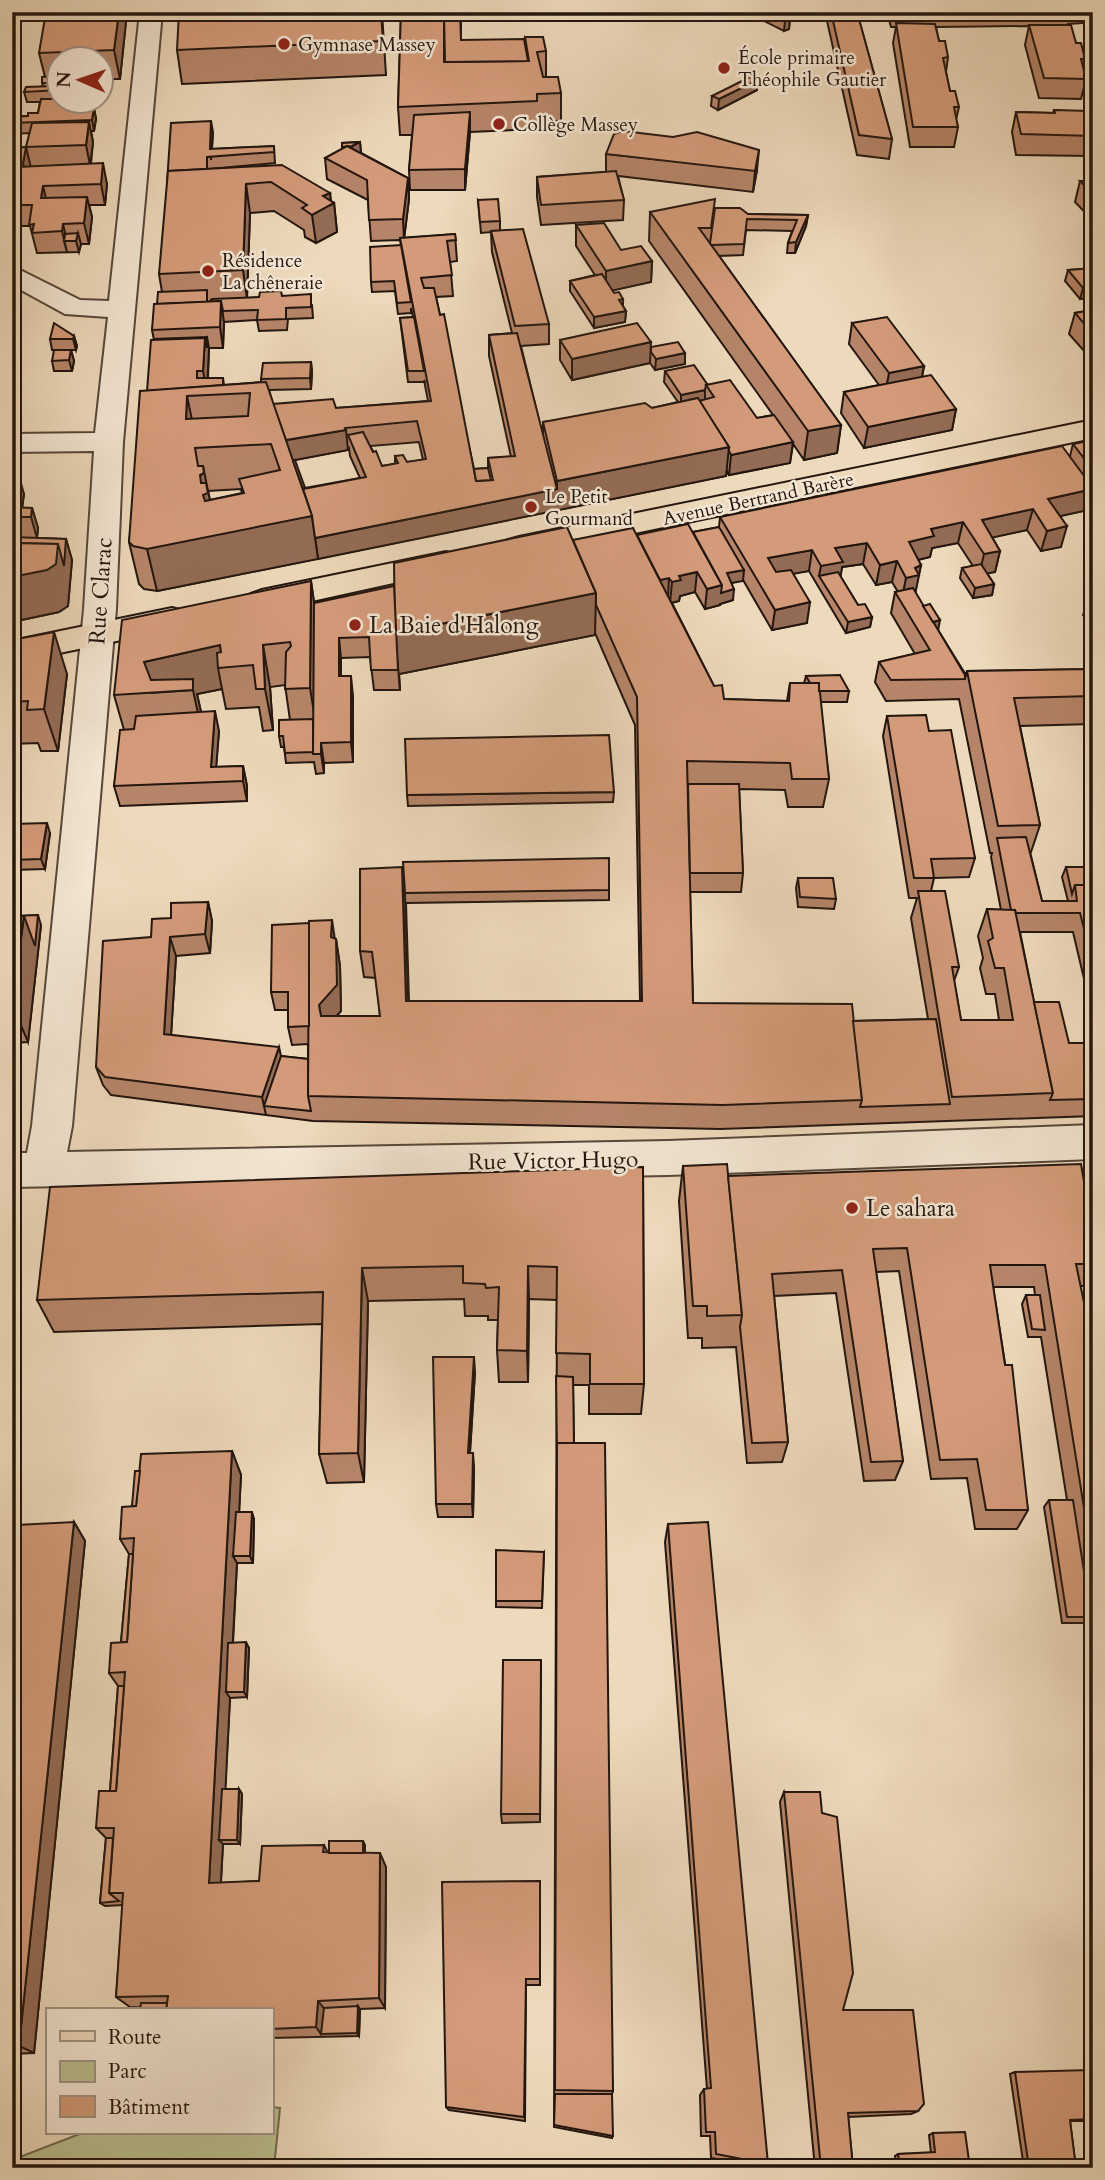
<svg xmlns="http://www.w3.org/2000/svg" width="1105" height="2180" font-family="Cardo,serif">
<rect width="100%" height="100%" fill="#edd9bb"/>
<filter id="stains"><feTurbulence type="fractalNoise" baseFrequency=".00286" numOctaves="4"/><feColorMatrix values="0 0 0 0 .2 0 0 0 0 .09 0 0 0 0 .02 0 0 0 .5 -.17"/></filter>
<radialGradient id="worn" r=".72"><stop offset=".6" stop-color="#630" stop-opacity="0"/><stop offset="1" stop-color="#630" stop-opacity=".3"/></radialGradient>
<polygon fill="#babf8e" stroke="#6e6a4e" stroke-width="2" points="271,2107 280,2108 274,2168 12,2168 12,2160 82,2133 271,2133"/>
<g fill="none" stroke-linecap="round" stroke-linejoin="round">
<defs>
<polygon id="minor" points="140,12 162,12 123,442 116,609 72,1126 67,1152 668,1141 1093,1125 1093,1159 668,1175 12,1187 12,1153 27,1153 32,1126 84,609 94,451 12,452 12,434 95,433 108,317 65,314 12,285 12,266 80,300 109,301"/>
<g id="major">
<polygon points="1093,420 1093,438 519,557 508,554 504,547 508,540 519,537"/>
<polygon points="446,552 457,555 461,562 457,569 262,612 251,608 246,601 251,594 262,590"/>
<polygon points="172,608 183,611 188,619 183,627 12,663 12,641"/>
</g>
</defs>
<use href="#minor" stroke="#56473a" stroke-width="4"/>
<use href="#major" stroke="#23160f" stroke-width="4"/>
<use href="#minor" fill="#f3e6d3" fill-rule="evenodd"/>
<use href="#major" fill="#edd9bb" fill-rule="evenodd"/>
</g>
<g fill="#b68569" stroke="#23160f" stroke-width="2" fill-rule="evenodd">
<polygon points="127,12 120,79 102,79 102,60 60,60 60,102 65,102 67,107 72,109 94,108 96,119 94,131 91,131 93,142 91,164 107,184 105,205 89,205 92,217 89,244 81,244 79,252 37,253 30,226 12,226 12,145 13,148 26,147 30,133 12,134 12,117 28,116 38,113 40,102 27,102 24,92 43,86 42,83 45,77 39,53"/>
<polygon points="382,12 386,75 182,84 177,50"/>
<polygon points="401,12 461,12 461,40 525,45 525,37 546,51 546,77 561,93 561,121 537,122 537,129 470,132 465,190 410,190 409,170 412,135 400,135 398,107"/>
<polygon points="760,12 777,12 790,18 789,29 784,31 760,19"/>
<polygon points="825,12 857,12 892,139 889,159 857,155"/>
<polygon points="889,12 1085,12 1082,23 1068,24 1068,25 1076,43 1085,59 1083,68 1086,79 1081,99 1039,98 1025,45 1029,26 936,27 939,41 948,57 946,72 950,91 959,107 956,120 958,127 954,147 910,147 893,43 896,27 891,27 888,16"/>
<polygon points="757,90 718,110 711,106 712,96"/>
<polygon points="1054,110 1093,113 1093,221 1075,202 1080,181 1086,181 1085,180 1091,156 1016,155 1012,132 1016,112 1053,113"/>
<path d="M213,132L212,149L274,146L275,163L209,169L330,193L331,201L334,203L337,232L316,243L305,237L304,230L274,211L250,213L247,298L282,296L312,305L313,318L288,319L287,330L259,331L257,320L224,322L223,348H209L208,378H223L224,385L261,382V379L311,362L312,372L311,389L269,390L273,404L336,408L428,401L424,380L425,382H408L400,318L413,317L411,308V313L398,314L395,291L372,292L371,282L401,245L400,240L371,241L368,200L327,179L325,158L343,149L342,143L360,142L361,153L408,178L409,199L404,238L455,234L457,261L450,262L453,296L436,297L474,469L488,468V458L511,457L489,356V335L512,333L492,252L491,232L481,233L478,200L500,221V231L549,324V344L521,346L543,437V422L652,408L678,402L664,382L665,371L707,384L757,418L773,415L649,241L650,212L714,219L748,214L808,215L806,226L795,253H787L788,243L792,231L746,230L743,255L719,256L841,425L837,453L804,460L793,444L790,463L729,475L727,471L726,476L157,591L144,589L139,584L129,542L154,340L152,330L157,304L162,292L159,274ZM419,442L423,460L407,462L395,456V464L382,466L370,446ZM349,448L350,456L360,478L305,488L293,460L348,450V449ZM241,489L242,493L210,500L208,491Z"/>
<polygon points="606,154 757,170 753,192 618,176 624,200 623,220 541,225 537,197 537,177 606,172"/>
<polygon points="576,225 621,250 652,261 651,282 612,290 614,293 623,299 623,306 626,311 625,322 594,328 570,291 570,281 595,275 576,246"/>
<polygon points="1093,268 1093,297 1080,299 1065,281 1068,270"/>
<polygon points="1093,310 1093,361 1069,334 1075,313"/>
<polygon points="852,323 924,366 922,377 956,409 952,430 864,448 841,413 844,392 879,385 849,344"/>
<polygon points="74,336 77,346 76,350 71,350 74,361 72,371 54,371 52,361 69,350 52,350 50,339"/>
<polygon points="560,340 651,347 685,353 685,364 655,370 650,363 572,380 560,360"/>
<path d="M1093,440V499L1091,497L1088,510L1060,516L1061,547L1041,551L1027,530L992,537L1000,551L995,572L987,573L994,584L992,595L973,598L960,578L962,568L973,566L958,543L932,548L930,557L918,560L921,565L915,593L966,675L967,671L1093,669V725L1092,724L1020,726L1040,825L1031,852H1030L1042,901H1068L1062,877L1066,867L1093,870V1017L1073,932H1020L1034,1002L1069,1043H1089L1090,1041H1093V1116L720,1129L313,1121L111,1095L103,1085L96,1067L151,937L171,918L208,902L212,921L210,953L176,956L171,1035L280,1056L308,1059V1044L292,1045L288,1027V1010H275L271,992L335,939H336L340,966L341,1011L337,1016H380L376,978L364,977L360,951V869L609,890V900L406,903L409,1001H640L635,725L595,633V635L399,674L400,690H374L370,657L341,658V676L353,696V762L324,763V773L316,774L314,762L286,763L284,747H281L279,736L290,720L285,685L270,687L273,730L263,731L259,707L226,709L222,689L197,694L201,712L219,731L216,767L243,766L247,786V801L120,806L114,786L124,730L114,695L311,581L314,603L394,586L573,540L637,535L693,532L719,527L720,517L1070,456L1073,444ZM863,564L876,585L892,582L898,592H895L891,613L915,654L879,662L875,682L886,701L959,699L990,853H992L991,857L1001,910L987,909L978,936L983,958L980,968L986,994H995L999,1020H961L954,981L959,967L931,891L934,878L969,877L975,858L929,731L887,716L883,736L909,898H917L911,918L928,1019L853,1021L693,1003L690,892H741L743,873L739,789L785,790L788,807H823L829,779L820,702H847L849,691L806,676L804,683H790L787,701L724,699L714,686L672,603L679,601L680,596L695,592L705,609L720,605V604L733,600L731,583L743,580L772,630L807,623L793,573L809,571L846,633L870,627L872,617L858,605L840,576L842,567Z"/>
<polygon points="12,473 24,494 22,508 32,508 38,528 37,538 66,539 72,560 68,606 59,612 12,622"/>
<polygon points="1093,603 1093,628 1083,615 1087,604"/>
<polygon points="12,640 67,674 58,751 41,751 38,743 12,744"/>
<polygon points="614,792 613,802 408,806 407,795"/>
<polygon points="12,824 50,833 45,869 12,870"/>
<polygon points="798,878 836,899 834,909 798,907 796,888"/>
<polygon points="12,916 41,925 28,1042 13,1043 12,1049"/>
<polygon points="683,1166 728,1176 1093,1234 1093,1274 1086,1286 1080,1286 1093,1346 1093,1633 1088,1633 1086,1623 1062,1623 1044,1507 1049,1500 1067,1500 1041,1337 1028,1337 1022,1304 1026,1295 1035,1295 1034,1287 993,1287 1028,1510 1017,1529 975,1529 967,1478 931,1479 899,1271 876,1272 903,1461 895,1480 864,1481 836,1293 774,1296 788,1442 782,1462 747,1463 736,1347 702,1348 702,1338 688,1338 679,1201"/>
<polygon points="643,1167 644,1384 641,1414 589,1414 589,1385 573,1385 574,1443 613,2091 612,2094 612,2138 554,2127 557,1300 529,1299 528,1382 499,1382 497,1350 498,1320 488,1320 488,1316 465,1316 464,1299 368,1301 364,1482 327,1483 319,1454 322,1324 54,1332 37,1300"/>
<polygon points="475,1372 470,1453 474,1467 473,1517 438,1517 436,1504"/>
<polygon points="232,1451 241,1475 239,1512 254,1519 253,1563 237,1563 233,1643 249,1648 247,1697 230,1698 225,1789 239,1789 242,1794 240,1844 223,1844 221,1883 259,1881 324,1845 328,1853 363,1841 365,1845 365,1853 386,1867 385,2008 360,2009 359,2036 271,2038 271,2010 130,2007 116,1997 123,1905 105,1906 100,1903 106,1838 96,1828 110,1791 118,1686 109,1673 121,1642 129,1554 120,1539 132,1506 140,1471"/>
<polygon points="74,1522 85,1541 34,2053 12,2054 12,1562"/>
<polygon points="668,1524 768,2164 762,2167 711,2158 710,2136 701,2136 700,2095 704,2089 707,2089 665,1542"/>
<polygon points="544,1552 542,1608 496,1607 496,1601"/>
<polygon points="541,1660 540,1822 502,1823 501,1814"/>
<polygon points="784,1792 843,2010 918,2111 911,2114 848,2117 853,2168 815,2168 780,1802"/>
<polygon points="540,1881 540,1985 526,1985 525,2121 449,2110 446,2107"/>
<polygon points="1015,2072 1093,2078 1093,2121 1070,2121 1076,2168 1024,2168 1010,2074"/>
<polygon points="933,2133 970,2168 896,2168 895,2156 898,2154 931,2153 929,2135"/>
</g>
<g fill="#946c55" stroke="#23160f" stroke-width="2">
<polygon points="119,12 127,12 120,79 114,50"/>
<polygon points="790,18 789,29 784,31 785,21"/>
<polygon points="758,80 757,90 718,110 719,99"/>
<polygon points="94,108 96,119 94,131 92,120"/>
<polygon points="470,112 470,132 465,190 465,169"/>
<polygon points="211,121 213,132 211,160 210,149"/>
<polygon points="89,122 93,142 90,165 86,145"/>
<polygon points="360,142 361,153 353,157 352,146"/>
<polygon points="26,147 31,168 28,184 23,163"/>
<polygon points="759,150 757,170 753,192 755,171"/>
<polygon points="103,163 107,184 105,205 101,184"/>
<polygon points="408,178 409,199 404,240 403,219"/>
<polygon points="246,184 250,213 247,299 243,270"/>
<polygon points="43,186 48,207 41,198"/>
<polygon points="330,193 331,205 334,203 337,232 316,243 312,215 323,196"/>
<polygon points="87,197 92,217 89,244 84,223"/>
<polygon points="808,215 806,226 795,253 796,242"/>
<polygon points="63,224 67,241 64,241 67,252 62,231"/>
<polygon points="78,233 81,244 79,252 76,241"/>
<polygon points="652,261 651,282 606,292 606,271"/>
<polygon points="1093,286 1093,297 1080,299 1083,288"/>
<polygon points="221,301 224,322 223,348 220,327"/>
<polygon points="626,311 625,322 594,328 594,317"/>
<polygon points="74,336 77,346 76,350 73,339"/>
<polygon points="207,337 209,348 207,391 203,371 205,338"/>
<polygon points="651,342 650,363 572,380 572,359"/>
<polygon points="71,350 74,361 72,371 69,360"/>
<polygon points="685,353 685,364 655,370 656,359"/>
<polygon points="311,362 312,372 311,389 310,378"/>
<polygon points="924,366 920,387 885,394 889,373"/>
<polygon points="705,390 705,400 681,406 681,395"/>
<polygon points="187,396 196,439 186,419"/>
<polygon points="956,409 952,430 864,448 868,427"/>
<polygon points="841,425 837,453 804,460 808,431"/>
<polygon points="346,430 348,450 285,462 282,441"/>
<polygon points="793,442 790,463 729,475 731,455"/>
<polygon points="729,447 726,476 318,559 315,538 557,489 557,481"/>
<polygon points="203,466 215,526 312,516 318,559 157,591 147,549 201,475"/>
<polygon points="18,473 24,494 21,517 13,507"/>
<polygon points="1093,489 1088,510 1043,520 1048,499"/>
<polygon points="32,508 38,528 37,538 31,517"/>
<polygon points="1033,509 1027,530 977,541 982,520"/>
<polygon points="963,522 958,543 932,548 930,557 905,563 909,542 931,529"/>
<polygon points="1067,526 1061,547 1041,551 1047,531"/>
<polygon points="66,539 72,560 68,606 59,612 12,622 12,577"/>
<polygon points="867,543 863,564 842,567 840,582 819,576 821,566 835,548"/>
<polygon points="812,550 809,571 766,579 768,558"/>
<polygon points="1000,551 995,572 979,575 984,554"/>
<polygon points="897,561 892,582 876,585 880,565"/>
<polygon points="921,565 915,595 902,598 906,578 915,568"/>
<polygon points="744,570 743,581 726,584 727,573"/>
<polygon points="697,572 695,592 680,596 679,601 670,603 672,582 679,576"/>
<polygon points="669,578 668,598 655,581"/>
<polygon points="311,581 317,623 315,719 310,688"/>
<polygon points="994,584 992,595 973,598 975,588"/>
<polygon points="722,585 734,589 733,600 720,604 720,605 705,609 707,589"/>
<polygon points="596,593 595,635 399,674 400,690 395,633"/>
<polygon points="810,602 807,623 772,630 775,610"/>
<polygon points="872,617 870,627 846,633 848,622"/>
<polygon points="940,620 938,631 926,624"/>
<polygon points="54,632 67,674 58,751 44,709"/>
<polygon points="339,638 341,658 341,696 339,676"/>
<polygon points="220,645 224,667 218,668 222,689 197,694 203,721 202,732 193,690 151,693 144,662"/>
<polygon points="263,645 270,687 273,730 265,689"/>
<polygon points="351,676 353,696 353,762 351,742"/>
<polygon points="215,711 219,731 215,782 211,767"/>
<polygon points="321,743 324,763 324,773 321,754"/>
<polygon points="12,754 15,761 12,774"/>
<polygon points="243,766 247,786 247,801 243,781"/>
<polygon points="47,823 50,833 45,869 41,859"/>
<polygon points="402,867 405,894 409,1027 406,1001"/>
<polygon points="208,902 212,921 210,953 205,934"/>
<polygon points="38,915 41,925 28,1042 12,1004 24,916"/>
<polygon points="332,920 336,947 331,937"/>
<polygon points="170,937 176,956 170,1052 164,1034"/>
<polygon points="336,939 340,966 341,1011 323,1030 319,1005"/>
<polygon points="279,1047 283,1065 264,1106 266,1115 262,1097"/>
<polygon points="528,1266 529,1299 528,1382 527,1351"/>
<polygon points="362,1268 368,1301 364,1482 358,1453"/>
<polygon points="474,1357 475,1372 469,1467 468,1453"/>
<polygon points="232,1451 241,1475 237,1556 233,1556 237,1563 230,1692 226,1692 230,1698 223,1840 219,1840 223,1844 220,1896 209,1883"/>
<polygon points="473,1453 474,1467 473,1517 472,1504"/>
<polygon points="252,1512 254,1519 253,1563 250,1556"/>
<polygon points="74,1522 85,1541 34,2053 19,2046"/>
<polygon points="246,1642 249,1648 247,1697 244,1692"/>
<polygon points="239,1789 242,1794 240,1844 237,1840"/>
<polygon points="380,1853 386,1867 385,2008 379,1998"/>
<polygon points="318,2001 326,2011 321,2034 316,2027"/>
<polygon points="358,2006 360,2009 359,2036 357,2033"/>
</g>
<g fill="#d49b7a" stroke="#23160f" stroke-width="2" fill-rule="evenodd">
<polygon points="46,12 119,12 114,50 39,53"/>
<polygon points="179,12 381,12 383,41 177,50"/>
<polygon points="401,12 444,12 444,62 529,61 525,37 543,37 546,51 537,52 543,77 558,77 561,93 537,94 537,101 398,107"/>
<polygon points="444,12 460,12 461,40 524,39 528,61 445,62"/>
<polygon points="768,12 777,12 790,18 785,21"/>
<polygon points="831,12 857,12 892,139 859,135"/>
<polygon points="896,23 935,24 939,41 945,41 948,57 943,58 950,91 955,91 959,107 954,107 958,127 913,127"/>
<polygon points="1029,25 1071,25 1076,43 1081,43 1085,59 1081,59 1086,79 1044,78"/>
<polygon points="60,70 60,90 24,92 26,87 56,86 57,83 42,83 42,77 58,76"/>
<polygon points="752,76 758,80 719,99 712,96"/>
<polygon points="41,99 60,99 60,102 64,102 64,106 72,109 94,108 92,120 12,123 12,117 28,116 28,113 38,113"/>
<polygon points="1054,110 1089,111 1091,113 1093,113 1093,136 1021,134 1016,112 1055,113"/>
<polygon points="470,112 465,169 409,170 414,115"/>
<polygon points="211,121 210,149 274,146 274,152 207,157 207,169 168,171 167,183 171,123"/>
<polygon points="89,122 86,145 26,147 32,123"/>
<polygon points="623,131 673,137 697,132 759,150 755,171 606,154 614,134"/>
<polygon points="360,142 352,146 342,147 342,143"/>
<polygon points="347,146 408,178 403,219 369,220 367,180 325,158"/>
<polygon points="26,147 23,163 19,163 18,167 103,163 101,184 43,186 41,198 87,197 84,223 63,224 62,231 32,233 34,224 29,225 32,205 12,205 12,148"/>
<polygon points="282,165 330,193 323,196 334,203 312,215 302,208 307,205 271,182 246,184 243,270 159,274 168,171"/>
<polygon points="616,171 624,200 541,205 537,177"/>
<polygon points="1080,181 1093,182 1093,195"/>
<polygon points="498,199 500,221 480,222 478,200"/>
<polygon points="715,199 711,228 699,228 841,425 808,431 650,212"/>
<polygon points="715,208 740,208 748,214 808,215 796,242 788,243 797,220 747,219 744,244 711,245 710,243"/>
<polygon points="604,223 621,250 641,246 652,261 606,271 576,225"/>
<polygon points="523,229 549,324 515,326 491,231"/>
<polygon points="78,233 76,241 64,241 65,234"/>
<polygon points="455,234 456,240 447,241 452,275 421,278 424,288 434,288 440,315 444,314 476,481 493,480 488,458 515,456 489,335 517,333 557,489 315,538 312,516 303,489 366,477 348,435 363,432 373,452 376,451 382,466 398,463 395,456 403,455 407,462 426,459 417,421 345,428 346,430 286,440 273,404 333,399 336,408 431,401 400,238"/>
<polygon points="401,245 411,302 397,303 394,281 371,282 370,247"/>
<polygon points="1093,268 1093,286 1083,288 1068,270"/>
<polygon points="602,274 614,293 619,292 623,299 619,300 626,311 594,317 570,281"/>
<polygon points="207,290 207,302 157,304 158,292"/>
<polygon points="281,291 282,296 311,294 311,307 286,308 286,319 257,320 258,310 223,311 221,301 209,302 212,299 259,297 260,292"/>
<polygon points="221,301 220,327 152,330 154,304"/>
<polygon points="1093,310 1093,334 1075,313"/>
<polygon points="414,317 424,371 408,371 400,318"/>
<polygon points="887,317 924,366 889,373 852,323"/>
<polygon points="54,323 74,336 73,339 50,339"/>
<polygon points="637,323 651,342 572,359 560,340"/>
<polygon points="207,337 207,348 205,338 154,340 154,339"/>
<polygon points="205,338 203,371 197,371 197,378 223,378 223,385 147,391 151,340"/>
<polygon points="678,342 685,353 656,359 651,352 651,347"/>
<polygon points="54,350 71,350 69,360 52,361"/>
<polygon points="311,362 310,378 261,379 263,363"/>
<polygon points="694,365 707,384 706,385 705,390 681,395 665,371"/>
<polygon points="931,375 956,409 868,427 844,392"/>
<polygon points="730,380 757,418 774,415 793,442 731,455 729,451 729,447 699,401 714,397 706,385"/>
<path d="M266,382L312,516L147,549L133,546L129,542L140,391ZM250,393L248,416L186,419L187,396ZM271,444L280,470L239,479L244,493L205,501L203,495L208,493L206,483H201L200,475L204,473L203,466H198L195,448Z"/>
<polygon points="698,398 729,447 557,481 543,422 645,403 652,408"/>
<polygon points="1093,440 1093,470 1073,444"/>
<polygon points="1062,446 1093,488 1093,489 1048,499 1067,526 1047,531 1033,509 982,520 1000,551 984,554 963,522 931,529 934,536 909,542 921,565 915,568 919,575 906,578 897,561 880,565 867,543 835,548 843,562 821,566 812,550 768,558 776,572 791,570 810,602 775,610 720,517"/>
<polygon points="295,460 305,488 303,489 293,461"/>
<polygon points="488,468 491,480 476,481 474,469"/>
<polygon points="12,473 18,473 13,507 32,508 31,517 12,517"/>
<polygon points="688,524 722,585 707,589 697,572 679,576 681,580 672,582 669,578 660,580 637,535"/>
<polygon points="567,527 596,593 395,633 394,563"/>
<polygon points="719,527 744,570 727,573 734,589 721,593 722,585 693,532"/>
<polygon points="633,528 714,686 722,685 724,699 789,701 790,683 819,683 829,779 792,779 790,763 687,761 693,1003 852,1004 862,1100 723,1105 308,1096 309,921 332,920 331,937 336,939 337,985 319,1005 321,1016 380,1016 372,952 360,951 360,869 402,867 406,1001 642,1001 637,697 596,605 596,593 573,540"/>
<polygon points="12,537 66,539 64,566 58,544 12,543"/>
<polygon points="12,543 58,544 56,564 47,570 12,577"/>
<polygon points="981,564 994,584 975,588 962,568"/>
<polygon points="838,572 858,605 865,604 872,617 848,622 819,576"/>
<polygon points="311,581 310,688 285,689 286,652 291,646 290,642 263,645 265,689 256,689 253,665 218,668 217,653 221,652 220,645 144,662 151,680 193,679 193,690 114,695 122,620"/>
<polygon points="394,586 398,670 371,670 369,637 339,638 339,676 351,676 351,742 321,743 321,754 313,754 314,603"/>
<polygon points="913,588 965,675 965,679 891,680 879,662 930,650 895,592"/>
<polygon points="1093,603 1093,613 1087,604"/>
<polygon points="930,604 940,620 933,622 923,606"/>
<polygon points="54,632 44,709 27,710 28,701 12,702 12,640"/>
<polygon points="1093,669 1093,696 1014,698 1040,825 998,826 967,671"/>
<polygon points="840,675 849,691 819,691 819,683 810,683 806,676"/>
<polygon points="215,711 211,767 243,766 243,781 114,786 120,730 134,729 136,716"/>
<polygon points="926,715 929,731 951,730 975,858 931,859 934,878 914,878 887,716"/>
<polygon points="313,719 313,752 285,753 283,736 279,736 279,720"/>
<polygon points="609,735 614,792 407,795 405,739"/>
<polygon points="688,784 739,784 743,873 690,873"/>
<polygon points="47,823 41,859 12,860 12,824"/>
<polygon points="1026,837 1042,901 1077,901 1075,885 1093,885 1093,925 1088,925 1085,932 1080,913 1016,913 1015,910 1011,910 997,838"/>
<polygon points="609,858 609,890 405,893 403,862"/>
<polygon points="1066,867 1092,867 1093,885 1075,885 1072,894"/>
<polygon points="798,878 833,878 836,899 800,897"/>
<polygon points="918,891 945,891 959,967 952,967 961,1020 1013,1020 1004,968 995,968 988,941 993,938 987,909 1015,910 1053,1093 952,1097"/>
<polygon points="208,902 205,934 170,937 164,1034 279,1047 262,1097 105,1077 96,1067 103,941 151,937 152,919 171,918 171,903"/>
<polygon points="38,915 35,946 24,916 12,916"/>
<polygon points="24,916 12,1004 12,917"/>
<polygon points="309,923 309,1026 288,1027 288,992 271,992 272,925"/>
<polygon points="1088,925 1093,925 1093,945"/>
<polygon points="1034,1002 1059,1002 1069,1043 1093,1043 1093,1099 1050,1100 1053,1093"/>
<polygon points="936,1019 950,1104 860,1107 862,1100 853,1021"/>
<polygon points="281,1056 308,1059 308,1096 311,1111 264,1106"/>
<polygon points="727,1164 742,1315 707,1316 707,1306 693,1306 683,1166"/>
<polygon points="1081,1164 1093,1234 1093,1264 1076,1264 1093,1346 1093,1564 1045,1265 990,1265 1005,1365 1012,1365 1028,1510 986,1510 977,1459 940,1460 907,1248 873,1249 903,1461 871,1462 842,1270 772,1274 788,1442 752,1443 740,1327 742,1315 728,1176"/>
<polygon points="643,1167 644,1384 590,1384 590,1354 556,1353 557,1267 528,1266 527,1351 497,1350 499,1287 486,1288 485,1284 463,1283 463,1266 362,1268 358,1453 319,1454 323,1292 37,1300 50,1187"/>
<polygon points="1026,1295 1040,1295 1045,1330 1032,1329"/>
<polygon points="433,1357 474,1357 468,1453 473,1453 472,1504 436,1504"/>
<polygon points="556,1376 573,1377 574,1443 557,1443 557,1454"/>
<polygon points="557,1443 605,1443 613,2091 555,2090"/>
<polygon points="232,1451 209,1883 259,1881 262,1846 324,1845 323,1852 380,1853 379,1998 318,2001 316,2027 271,2029 271,2010 166,2010 168,1996 116,1997 123,1893 109,1893 114,1828 96,1828 99,1791 116,1791 125,1672 109,1673 111,1643 127,1642 134,1538 120,1539 122,1507 136,1506 141,1454"/>
<polygon points="135,1471 140,1471 136,1506 132,1506"/>
<polygon points="1049,1500 1073,1500 1091,1617 1067,1617"/>
<polygon points="236,1512 252,1512 250,1556 233,1556"/>
<polygon points="74,1522 19,2046 12,2046 12,1562 17,1525"/>
<polygon points="708,1522 768,2164 716,2154 715,2132 706,2132 704,2089 711,2088 668,1524"/>
<polygon points="496,1550 544,1552 542,1601 496,1601"/>
<polygon points="129,1554 133,1554 127,1642 121,1642"/>
<polygon points="246,1642 244,1692 226,1692 228,1643"/>
<polygon points="503,1660 541,1660 540,1814 501,1814"/>
<polygon points="118,1686 124,1686 116,1791 110,1791"/>
<polygon points="222,1789 239,1789 237,1840 219,1840"/>
<polygon points="784,1792 820,1792 822,1813 837,1817 853,1973 843,2010 913,2010 924,2104 918,2111 848,2113 853,2168 821,2168"/>
<polygon points="106,1838 113,1838 109,1893 119,1901 100,1903"/>
<rect x="329" y="1841" width="34" height="12"/>
<polygon points="540,1881 540,1979 526,1979 524,2117 446,2107 442,1882"/>
<polygon points="141,2003 167,2003 166,2010 140,2010"/>
<polygon points="358,2006 357,2033 321,2034 324,2008"/>
<polygon points="1091,2070 1093,2078 1093,2119 1070,2120 1076,2168 1029,2168 1015,2072"/>
<polygon points="555,2094 612,2094 613,2136 554,2125"/>
<polygon points="965,2132 970,2168 900,2168 898,2154 935,2152 933,2133"/>
</g>
<g fill="#8f2418" stroke="#f3e6d3" stroke-width="2.5">
<circle cx="284" cy="44" r="7"/>
<circle cx="724" cy="68" r="7"/>
<circle cx="499" cy="124" r="7"/>
<circle cx="208" cy="271" r="7"/>
<circle cx="531" cy="507" r="7"/>
<circle cx="355" cy="625" r="7"/>
<circle cx="852" cy="1208" r="7"/>
</g>
<g text-anchor="middle" stroke-width="5" stroke-linejoin="round" paint-order="stroke">
<g font-size="19" fill="#23160f" stroke="#f3e6d3" text-anchor="start">
<text x="298" y="51">Gymnase Massey</text>
<text x="738" y="64">École primaire<tspan x="738" dy="22">Théophile Gautier</tspan></text>
<text x="513" y="131">Collège Massey</text>
<text x="222" y="267">Résidence<tspan x="222" dy="22">La chêneraie</tspan></text>
<text x="545" y="503">Le Petit<tspan x="545" dy="22">Gourmand</tspan></text>
</g>
<g font-size="19" fill="#23160f" stroke="#f3e6d3">
<text transform="translate(758 498) rotate(-12)" y="7">Avenue Bertrand Barère</text>
</g>
<g font-size="23" fill="#23160f" stroke="#f3e6d3">
<text transform="translate(100 591) rotate(-86)" y="8">Rue Clarac</text>
<text transform="translate(553 1160) rotate(-1)" y="8">Rue Victor Hugo</text>
</g>
<g font-size="23" fill="#23160f" stroke="#f3e6d3" text-anchor="start">
<text x="369" y="633">La Baie d'Halong</text>
<text x="866" y="1216">Le sahara</text>
</g>
</g>
<rect width="1105" height="2180" fill="none" stroke="#edd9bb" stroke-width="42"/>
<rect x="14" y="14" width="1077" height="2152" fill="none" stroke="#23160f" stroke-width="3.5"/>
<rect x="21" y="21" width="1063" height="2138" fill="none" stroke="#23160f" stroke-width="2"/>
<rect x="46" y="2008" width="228" height="126" fill="#f3e6d3" stroke="#a09385" stroke-width="2"/>
<rect x="60" y="2031" width="35" height="10" fill="#edd9bb" stroke="#a09385" stroke-width="2"/>
<text x="108" y="2044" font-size="21" fill="#23160f">Route</text>
<rect x="60" y="2061" width="35" height="21" fill="#babf8e" stroke="#a09385" stroke-width="2"/>
<text x="108" y="2078" font-size="21" fill="#23160f">Parc</text>
<rect x="60" y="2096" width="35" height="21" fill="#d49b7a" stroke="#a09385" stroke-width="2"/>
<text x="108" y="2114" font-size="21" fill="#23160f">Bâtiment</text>
<g transform="translate(80 80) rotate(272)"><circle r="33" fill="#f3e6d3" stroke="#a09385" stroke-width="2"/>
<path d="M0-5L12 26L0 18L-12 26Z" fill="#8f2418"/>
<text y="-10" font-size="19" font-weight="bold" text-anchor="middle" fill="#23160f">N</text>
</g>
<rect width="100%" height="100%" filter="url(#stains)"/>
<rect width="100%" height="100%" fill="url(#worn)"/>
</svg>
